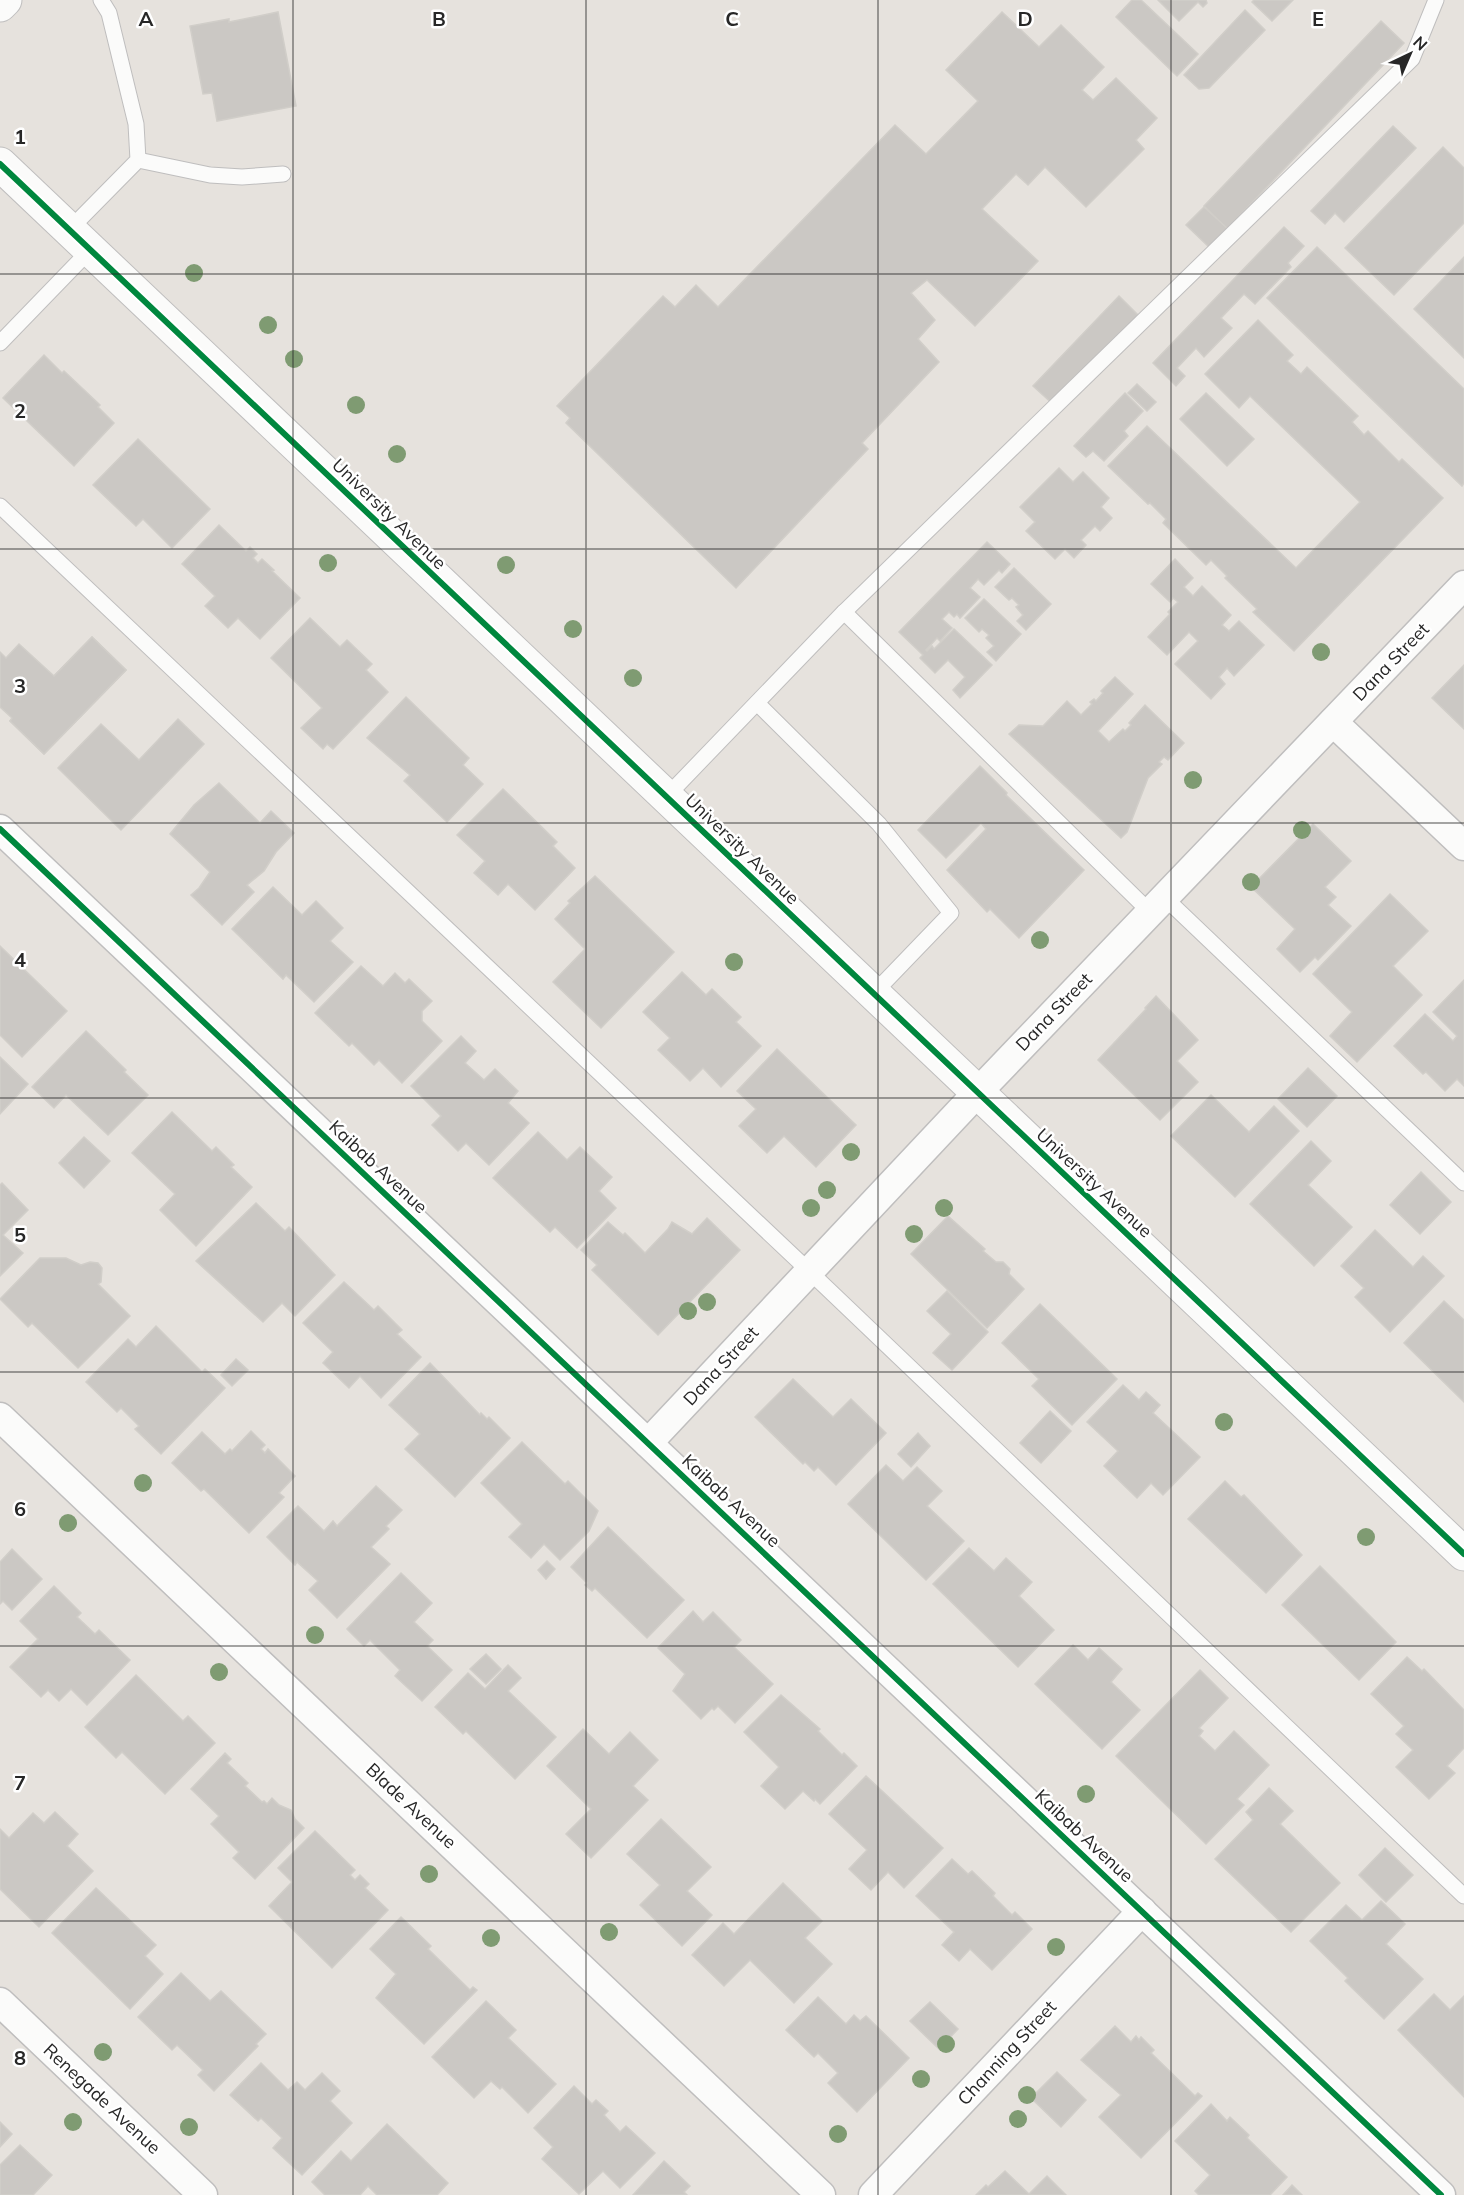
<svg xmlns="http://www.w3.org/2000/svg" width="1464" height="2195" font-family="Mulish,sans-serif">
<rect width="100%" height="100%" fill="#e6e2dd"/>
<g fill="#cbc8c4" stroke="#d1cec9" stroke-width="1.5">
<polygon points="1132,0 1141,0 1198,54 1177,76 1116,17"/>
<polygon points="1158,0 1206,0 1207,3 1203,7 1198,2 1179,21"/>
<polygon points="1254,0 1293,0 1272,21 1252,2"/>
<polygon points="1245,10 1265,30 1209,88 1199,89 1184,75"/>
<polygon points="278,12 296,106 217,121 212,93 203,94 190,26 229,19 229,22"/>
<polygon points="1002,12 1039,47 1061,25 1104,67 1082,90 1093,100 1116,78 1157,118 1136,140 1144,149 1086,207 1045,167 1028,185 1016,174 982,209 1038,261 975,326 927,280 911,293 935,320 918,339 939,362 862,443 868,449 736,588 566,423 570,418 557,406 663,296 675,307 696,285 718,307 895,125 926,154 978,101 946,70"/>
<polygon points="1381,21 1404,43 1227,229 1204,206"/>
<polygon points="1393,126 1416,148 1344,222 1335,213 1325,224 1311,211"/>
<polygon points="1443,147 1464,168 1464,223 1394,295 1345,248"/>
<polygon points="1204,207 1228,229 1210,248 1186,225"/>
<polygon points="1284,227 1304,246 1288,263 1291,267 1255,304 1244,294 1221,318 1232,328 1204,357 1196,348 1177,368 1185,376 1176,386 1153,363"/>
<polygon points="1317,247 1464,389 1464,483 1462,486 1267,298"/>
<polygon points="1464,257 1464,358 1414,309"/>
<polygon points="1119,296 1140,317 1055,406 1033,386"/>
<polygon points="1258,320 1293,355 1287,361 1301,374 1307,367 1358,416 1352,422 1364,435 1368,431 1399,462 1402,459 1443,498 1294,651 1253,612 1257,609 1225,578 1227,576 1211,560 1206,565 1163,523 1166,519 1150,503 1148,504 1108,466 1147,426 1296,568 1360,502 1250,396 1239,408 1205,374"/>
<polygon points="44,355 62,373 64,371 100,405 98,407 114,423 74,466 3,398"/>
<polygon points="1137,384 1156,402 1147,411 1128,393"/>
<polygon points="1125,393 1143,411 1124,431 1128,436 1104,461 1093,451 1086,457 1074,446"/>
<polygon points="1206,393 1254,439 1227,466 1180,419"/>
<polygon points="138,439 210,509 172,548 143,519 136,526 93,485"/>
<polygon points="1059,468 1073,482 1083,472 1109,498 1101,507 1112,518 1100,531 1095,526 1081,540 1086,545 1074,558 1065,549 1055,559 1026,531 1035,522 1020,507"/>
<polygon points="219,525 246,551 250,547 257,554 253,558 258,563 262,559 274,570 272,571 300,598 260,639 238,618 228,628 205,606 215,596 182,564"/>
<polygon points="987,542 1010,564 1002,573 999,570 984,585 978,579 970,588 980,597 960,618 957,614 954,617 949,612 942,619 952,628 940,641 937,638 926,650 927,651 932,646 934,649 954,629 992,665 960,698 953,690 965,677 948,660 935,673 920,658 923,655 899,632"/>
<polygon points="1175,559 1193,578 1184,587 1193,596 1202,586 1231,615 1222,625 1229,631 1239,621 1264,645 1234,676 1227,668 1219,677 1225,684 1211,699 1175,664 1198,641 1189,632 1167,655 1148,637 1170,614 1168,612 1178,602 1173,598 1170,602 1151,584"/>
<polygon points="1014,568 1051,604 1026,630 1017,621 1023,615 1016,607 1019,605 1012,598 1009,600 995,587"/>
<polygon points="984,599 1021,634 996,661 987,652 994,646 986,638 989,635 982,629 979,632 965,618"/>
<polygon points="310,618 340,647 347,640 372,664 366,670 388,692 333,749 327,744 323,749 301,728 322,708 271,658"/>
<polygon points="92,637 126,670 44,754 10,721"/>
<polygon points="92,637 126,670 44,754 10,721 12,718 0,707 0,652 6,658 19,644 54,676"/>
<polygon points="1464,665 1464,729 1432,698"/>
<polygon points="1115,677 1133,694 1098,731 1109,742 1123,729 1125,731 1131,725 1129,723 1145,705 1184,743 1168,760 1164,757 1159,762 1162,764 1148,778 1127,832 1121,838 1009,734 1019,725 1043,726 1067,701 1081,715 1092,704 1090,702 1094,699 1096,701 1103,693 1101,691"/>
<polygon points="406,697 469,758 463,765 483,784 447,822 404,781 410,775 367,738"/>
<polygon points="178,719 204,744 121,830 58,768 101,724 139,760"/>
<polygon points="980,766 1007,793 1006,795 1084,870 1019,938 990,909 987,912 947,870 986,829 981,823 946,858 918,830"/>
<polygon points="219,783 260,823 271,811 294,833 276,852 264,871 247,885 254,892 222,925 191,895 199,888 210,872 170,834 194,805"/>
<polygon points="503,789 557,842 553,846 575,868 535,910 508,884 498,895 474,873 485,861 457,835"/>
<polygon points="1313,824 1351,861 1325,887 1336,897 1328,905 1351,926 1318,960 1315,957 1300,972 1277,949 1295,929 1251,887"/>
<polygon points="595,876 674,952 601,1028 553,982 585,949 555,919 570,903 568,901"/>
<polygon points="273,887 302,915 316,901 343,928 330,941 353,962 314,1002 286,975 283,979 232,929"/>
<polygon points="1390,894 1428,931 1393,966 1422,995 1357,1062 1330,1036 1352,1012 1313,974"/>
<polygon points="0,946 67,1011 22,1057 0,1035"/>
<polygon points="361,966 383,986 395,973 405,983 409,979 432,1001 422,1011 422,1021 442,1041 402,1083 379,1060 374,1065 352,1043 349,1046 315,1013"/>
<polygon points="682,972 706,995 712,989 741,1017 736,1022 761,1046 721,1087 703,1068 690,1081 681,1072 658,1050 670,1038 643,1012"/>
<polygon points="1464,980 1464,1086 1457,1079 1445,1091 1426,1072 1423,1074 1394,1046 1425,1014 1453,1041 1457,1036 1433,1012"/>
<polygon points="1156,996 1198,1040 1177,1061 1198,1082 1160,1120 1098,1060 1146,1009 1145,1008"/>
<polygon points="86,1031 126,1070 124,1072 148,1095 108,1135 66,1095 54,1108 32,1087"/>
<polygon points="461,1036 476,1051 465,1063 484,1080 495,1069 518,1091 508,1103 529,1123 489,1165 466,1143 458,1151 432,1125 441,1116 411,1086"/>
<polygon points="777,1049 856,1125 816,1167 784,1136 767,1153 739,1126 756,1109 737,1091"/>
<polygon points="0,1057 28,1084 0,1114"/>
<polygon points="1308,1068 1337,1096 1307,1127 1278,1099"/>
<polygon points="1211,1095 1249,1132 1274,1106 1299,1131 1235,1197 1171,1136"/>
<polygon points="172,1112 212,1151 216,1147 234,1165 231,1167 252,1187 196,1246 160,1210 175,1194 132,1153"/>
<polygon points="538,1132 567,1160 580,1147 612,1177 599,1191 616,1208 577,1248 555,1227 550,1232 493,1178"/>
<polygon points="84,1137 110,1161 84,1188 59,1163"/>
<polygon points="1311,1141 1331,1161 1308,1185 1352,1227 1314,1266 1250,1204"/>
<polygon points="1421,1172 1451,1202 1420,1234 1390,1205"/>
<polygon points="2,1183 28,1210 3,1235 23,1253 0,1276 0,1185"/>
<polygon points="256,1203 285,1231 289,1227 335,1275 295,1316 282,1303 263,1322 196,1261"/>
<polygon points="948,1216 985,1249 983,1251 996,1262 1003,1262 1010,1269 1009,1274 1024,1289 987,1328 911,1254"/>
<polygon points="707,1218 740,1250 658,1335 592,1270 597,1265 581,1250 608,1222 623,1235 625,1233 645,1253 668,1229 672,1222 692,1234"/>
<polygon points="1375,1230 1413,1267 1423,1256 1444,1276 1390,1332 1355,1297 1364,1288 1341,1266"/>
<polygon points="40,1258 66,1258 81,1265 90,1262 98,1263 102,1268 101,1282 98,1284 130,1316 78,1368 32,1323 28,1327 0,1299"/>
<polygon points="344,1282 374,1310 378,1306 402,1330 397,1334 421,1357 381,1398 360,1376 349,1388 323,1363 333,1352 303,1323"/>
<polygon points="947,1291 988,1332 952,1370 933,1353 951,1334 927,1311"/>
<polygon points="1444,1301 1464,1320 1464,1402 1404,1343"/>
<polygon points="1040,1304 1117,1379 1072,1425 1032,1386 1039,1379 1002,1343"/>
<polygon points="156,1326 202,1372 205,1369 225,1388 161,1454 135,1429 139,1426 121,1408 117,1412 86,1382 128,1339 136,1347"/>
<polygon points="236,1359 248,1370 232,1386 221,1375"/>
<polygon points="430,1363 480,1415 481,1413 487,1419 489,1417 510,1438 455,1497 405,1449 420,1434 389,1405"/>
<polygon points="793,1379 833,1417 851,1399 886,1433 836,1485 818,1467 814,1471 805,1462 803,1464 755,1417"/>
<polygon points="1123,1385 1139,1400 1146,1392 1160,1405 1153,1413 1200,1457 1163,1495 1151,1483 1137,1498 1104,1466 1118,1451 1087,1422"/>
<polygon points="1050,1411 1071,1431 1041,1463 1020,1443"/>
<polygon points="251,1431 265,1445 261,1449 265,1453 268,1449 295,1476 279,1493 284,1497 249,1533 204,1489 201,1491 172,1463 202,1432 225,1454 230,1449 232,1451"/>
<polygon points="918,1433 930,1446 911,1467 898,1454"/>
<polygon points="522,1442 565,1484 568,1481 598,1511 589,1531 560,1560 544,1544 531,1558 509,1537 522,1524 481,1483"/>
<polygon points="886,1465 903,1481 917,1467 942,1491 927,1506 964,1541 926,1580 848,1504"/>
<polygon points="1225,1481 1241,1497 1244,1495 1302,1555 1266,1593 1188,1519"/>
<polygon points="376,1486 402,1510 386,1526 389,1529 371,1547 390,1564 337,1618 309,1590 318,1581 297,1562 295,1565 267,1537 298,1506 324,1531 333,1521 337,1526"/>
<polygon points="608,1527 684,1600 647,1638 595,1588 592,1591 585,1585 587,1583 571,1567"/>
<polygon points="969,1548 994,1571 1006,1558 1032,1582 1019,1596 1054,1630 1018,1667 933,1584"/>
<polygon points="12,1549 42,1579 12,1610 3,1601 0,1604 0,1562"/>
<polygon points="547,1561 555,1569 546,1579 538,1570"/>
<polygon points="1320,1566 1396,1642 1359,1680 1282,1605"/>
<polygon points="401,1573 432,1603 414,1622 433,1640 427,1646 452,1670 422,1701 395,1676 400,1670 370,1640 364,1646 347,1629"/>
<polygon points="54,1586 81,1613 77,1617 95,1634 99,1630 130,1660 87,1705 71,1689 59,1701 48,1690 41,1697 10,1667 38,1639 20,1621"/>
<polygon points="693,1611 703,1622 713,1612 741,1640 734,1647 773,1684 735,1723 718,1706 714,1710 712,1708 701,1719 673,1691 685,1674 658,1648"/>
<polygon points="1073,1645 1088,1660 1099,1648 1122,1669 1111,1682 1140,1710 1102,1749 1035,1684"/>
<polygon points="486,1654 501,1669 486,1684 470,1669"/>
<polygon points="1407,1657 1422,1671 1424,1669 1464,1710 1464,1748 1447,1766 1455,1773 1429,1799 1396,1767 1413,1750 1396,1734 1404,1726 1371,1694"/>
<polygon points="508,1665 521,1678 508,1691 556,1737 515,1779 466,1731 463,1734 435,1707 468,1673 485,1689"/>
<polygon points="1200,1670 1228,1698 1199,1728 1203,1731 1199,1736 1215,1751 1234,1731 1269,1765 1237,1799 1244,1805 1206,1844 1116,1756"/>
<polygon points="136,1675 183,1721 188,1716 215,1743 165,1794 122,1752 116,1758 85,1727"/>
<polygon points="781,1695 820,1729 818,1731 842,1755 844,1753 857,1766 820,1804 815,1799 814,1801 803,1791 785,1809 761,1786 779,1767 744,1732"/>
<polygon points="583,1729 609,1754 630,1732 658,1760 633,1786 648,1800 591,1858 566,1834 591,1809 547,1766"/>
<polygon points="225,1753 231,1759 227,1763 248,1783 245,1786 262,1802 264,1801 267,1804 272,1798 279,1805 291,1810 295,1819 304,1828 255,1879 233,1858 239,1852 211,1824 219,1816 191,1789"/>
<polygon points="866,1776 943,1848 904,1888 888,1872 871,1890 849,1869 867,1850 829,1814"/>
<polygon points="1269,1788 1293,1811 1280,1824 1340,1883 1291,1932 1215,1859 1253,1820 1246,1812"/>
<polygon points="55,1812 78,1834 67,1846 93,1871 39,1927 0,1889 0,1829 9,1838 33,1813 44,1823"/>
<polygon points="661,1819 711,1867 687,1891 712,1915 682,1946 640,1905 660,1885 627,1854"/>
<polygon points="315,1831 355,1870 350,1875 355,1880 360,1875 369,1884 365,1888 388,1910 332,1968 269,1906 292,1882 278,1868"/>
<polygon points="1385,1848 1413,1875 1386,1902 1359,1875"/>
<polygon points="952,1859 968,1874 972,1871 995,1893 993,1896 1012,1915 1015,1912 1032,1929 992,1970 970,1949 959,1961 942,1945 954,1932 916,1896"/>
<polygon points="783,1883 822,1921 805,1938 832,1964 794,2003 750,1960 724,1986 692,1955 723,1923 734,1934"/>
<polygon points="96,1888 156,1945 145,1956 163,1974 130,2009 52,1933"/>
<polygon points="1381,1901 1405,1924 1386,1944 1423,1979 1384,2019 1345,1981 1348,1978 1310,1941 1346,1905 1362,1920"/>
<polygon points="401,1917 431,1946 428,1949 470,1990 473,1987 477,1990 424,2044 376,1998 396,1974 370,1949"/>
<polygon points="181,1973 210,2001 221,1991 266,2034 256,2044 258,2046 214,2091 198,2075 203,2070 177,2045 172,2050 138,2017"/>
<polygon points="1434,1994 1450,2010 1464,1996 1464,2097 1398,2030"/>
<polygon points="818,1997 846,2024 854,2015 860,2021 866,2016 909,2058 857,2112 828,2083 838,2073 818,2053 814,2057 786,2030"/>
<polygon points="486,2001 516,2030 508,2038 556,2084 528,2113 502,2087 500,2089 491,2081 474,2098 432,2057"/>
<polygon points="930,2002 958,2029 939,2049 910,2021"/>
<polygon points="1115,2026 1131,2042 1136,2036 1139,2040 1141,2037 1154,2050 1151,2053 1195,2096 1198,2093 1202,2096 1141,2158 1099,2117 1121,2095 1081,2060"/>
<polygon points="261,2063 288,2090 297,2082 305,2090 322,2073 340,2091 330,2101 352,2123 302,2175 273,2148 282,2138 261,2118 258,2121 230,2095"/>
<polygon points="1057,2072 1086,2100 1061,2127 1031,2098"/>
<polygon points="574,2086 592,2104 596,2100 608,2111 604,2115 620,2132 626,2126 655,2153 620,2188 603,2171 579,2194 542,2159 553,2147 534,2128"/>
<polygon points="1211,2104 1227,2121 1230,2117 1249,2135 1247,2138 1287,2177 1270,2195 1199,2195 1195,2191 1210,2175 1175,2141"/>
<polygon points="0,2122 12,2134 0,2147"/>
<polygon points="387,2124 448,2183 437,2195 377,2195 368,2186 360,2195 325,2195 312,2182 341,2151 351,2161"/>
<polygon points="20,2145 52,2175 33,2195 0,2195 0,2165"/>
<polygon points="664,2161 690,2186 684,2192 687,2195 633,2195"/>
<polygon points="1005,2171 1029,2194 1047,2176 1066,2195 976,2195 986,2185 988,2187"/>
<polygon points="1292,2185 1302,2195 1283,2195"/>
</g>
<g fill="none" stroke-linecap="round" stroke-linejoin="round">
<defs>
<g id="lane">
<polyline points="138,160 210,175 242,177 283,174"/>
<polyline points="69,230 138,160 136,124 109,13 101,0"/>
<polyline points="0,343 90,250"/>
<polyline points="0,506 809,1271 1464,1896"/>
<polyline points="844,612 1412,59 1436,0"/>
<polyline points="757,703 879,824 951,913 873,994"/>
<polyline points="666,797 844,612 1150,912"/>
<polyline points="1164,897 1464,1183"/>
</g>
<g id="street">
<polyline points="1333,722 1464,846"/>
<polyline points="0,829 1441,2195"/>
<polyline points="0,1417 821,2195"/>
<polyline points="648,1443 977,1093 1464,585"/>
<polyline points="0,2002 203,2195"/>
<polyline points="873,2195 1142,1911"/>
</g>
<g id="secondary">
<polyline points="0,5 5,0"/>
<polyline points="0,164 1464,1554"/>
</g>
</defs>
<use href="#lane" stroke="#bfbebe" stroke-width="17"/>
<use href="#street" stroke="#bfbebe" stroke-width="31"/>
<use href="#secondary" stroke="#bfbebe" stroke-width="35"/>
<use href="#lane" stroke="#fbfbfa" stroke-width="15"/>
<use href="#street" stroke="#fbfbfa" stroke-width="28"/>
<use href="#secondary" stroke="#fbfbfa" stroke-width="33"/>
<defs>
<g id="cycleway">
<polyline points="0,164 1464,1554"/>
<polyline points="0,829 1441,2195"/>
</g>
</defs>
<use href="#cycleway" stroke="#fff" stroke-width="10"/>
<use href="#cycleway" stroke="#00873e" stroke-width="6"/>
</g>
<g fill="#7f9b72">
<circle cx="194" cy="273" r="9"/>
<circle cx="268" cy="325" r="9"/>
<circle cx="294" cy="359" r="9"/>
<circle cx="356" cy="405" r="9"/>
<circle cx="397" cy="454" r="9"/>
<circle cx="328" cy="563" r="9"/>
<circle cx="506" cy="565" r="9"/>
<circle cx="573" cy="629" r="9"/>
<circle cx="1321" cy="652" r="9"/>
<circle cx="633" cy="678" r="9"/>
<circle cx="1193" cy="780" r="9"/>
<circle cx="1302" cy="830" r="9"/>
<circle cx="1251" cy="882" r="9"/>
<circle cx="1040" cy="940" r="9"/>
<circle cx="734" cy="962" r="9"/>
<circle cx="851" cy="1152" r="9"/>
<circle cx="827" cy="1190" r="9"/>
<circle cx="811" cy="1208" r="9"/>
<circle cx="944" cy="1208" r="9"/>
<circle cx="914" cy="1234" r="9"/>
<circle cx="707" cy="1302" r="9"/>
<circle cx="688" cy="1311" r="9"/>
<circle cx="1224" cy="1422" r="9"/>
<circle cx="143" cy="1483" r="9"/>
<circle cx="68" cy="1523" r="9"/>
<circle cx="1366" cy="1537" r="9"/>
<circle cx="315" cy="1635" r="9"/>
<circle cx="219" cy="1672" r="9"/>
<circle cx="1086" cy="1794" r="9"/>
<circle cx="429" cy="1874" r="9"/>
<circle cx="609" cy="1932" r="9"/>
<circle cx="491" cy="1938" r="9"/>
<circle cx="1056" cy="1947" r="9"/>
<circle cx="946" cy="2044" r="9"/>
<circle cx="103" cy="2052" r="9"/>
<circle cx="921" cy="2079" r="9"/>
<circle cx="1027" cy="2095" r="9"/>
<circle cx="1018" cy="2119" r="9"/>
<circle cx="73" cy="2122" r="9"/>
<circle cx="189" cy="2127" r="9"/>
<circle cx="838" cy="2134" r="9"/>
</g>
<path fill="none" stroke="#272727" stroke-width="1.5" stroke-opacity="0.55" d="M293,0V2195M586,0V2195M878,0V2195M1171,0V2195M0,274H1464M0,549H1464M0,823H1464M0,1098H1464M0,1372H1464M0,1646H1464M0,1921H1464"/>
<g text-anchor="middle" stroke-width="5" stroke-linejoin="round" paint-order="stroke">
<g font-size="18" fill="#272727" stroke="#fff">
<text transform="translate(389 514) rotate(44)" y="6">University Avenue</text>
<text transform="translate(1391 662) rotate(-46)" y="6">Dana Street</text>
<text transform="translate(742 849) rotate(44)" y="6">University Avenue</text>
<text transform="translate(1054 1012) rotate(-46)" y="6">Dana Street</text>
<text transform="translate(378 1167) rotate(43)" y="6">Kaibab Avenue</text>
<text transform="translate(1094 1183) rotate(43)" y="6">University Avenue</text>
<text transform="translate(721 1366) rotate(-47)" y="6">Dana Street</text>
<text transform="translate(731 1501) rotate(43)" y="6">Kaibab Avenue</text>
<text transform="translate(411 1806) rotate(43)" y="6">Blade Avenue</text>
<text transform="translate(1084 1836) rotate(43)" y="6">Kaibab Avenue</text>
<text transform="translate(1007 2053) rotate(-47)" y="6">Channing Street</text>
<text transform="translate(102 2099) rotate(43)" y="6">Renegade Avenue</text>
</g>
</g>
<g font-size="20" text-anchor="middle" font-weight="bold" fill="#272727" stroke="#fff" stroke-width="5" stroke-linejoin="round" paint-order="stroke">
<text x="146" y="26">A</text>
<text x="439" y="26">B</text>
<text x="732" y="26">C</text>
<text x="1025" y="26">D</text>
<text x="1318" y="26">E</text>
<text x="20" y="144">1</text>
<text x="20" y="418">2</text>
<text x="20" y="693">3</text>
<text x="20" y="967">4</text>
<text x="20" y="1242">5</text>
<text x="20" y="1516">6</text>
<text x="20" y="1790">7</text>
<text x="20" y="2065">8</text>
</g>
<g transform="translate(1410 54) rotate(44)" stroke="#ffffff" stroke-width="4.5" paint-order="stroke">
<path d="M0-4.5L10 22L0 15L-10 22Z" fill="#272727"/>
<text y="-9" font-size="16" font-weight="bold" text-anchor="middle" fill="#272727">N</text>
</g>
</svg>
